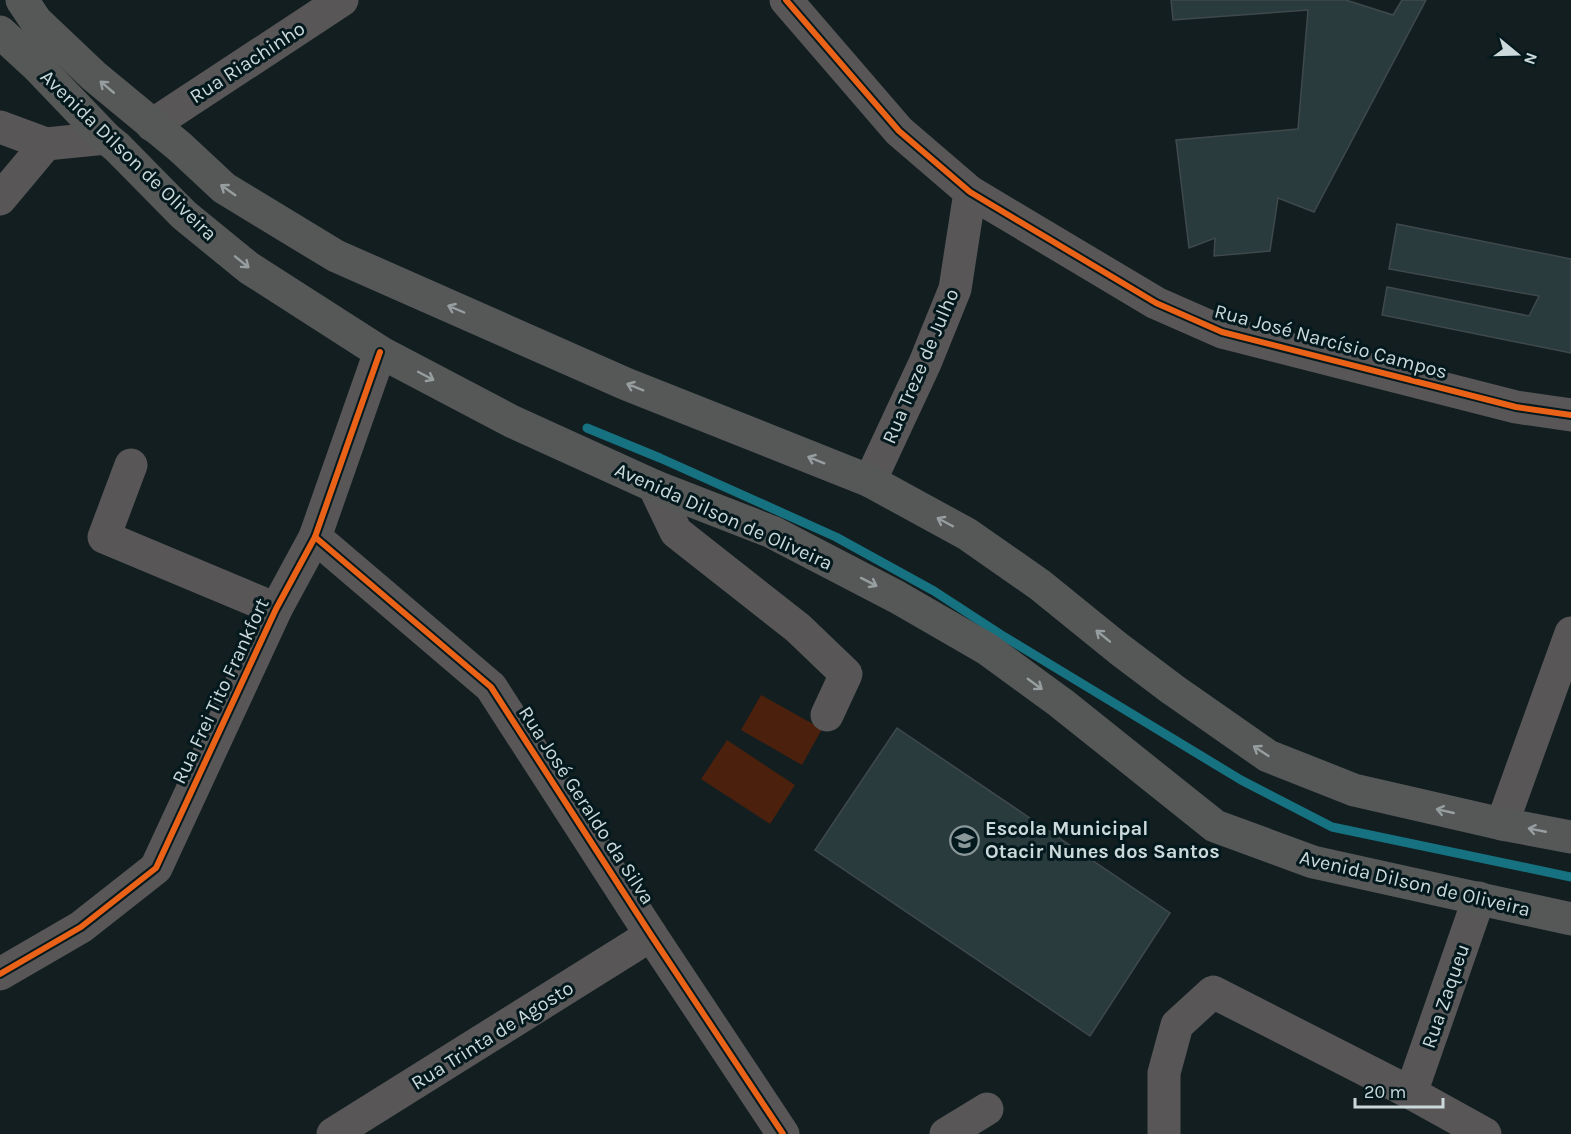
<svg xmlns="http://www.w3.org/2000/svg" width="1571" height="1134" font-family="Karla,sans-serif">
<rect width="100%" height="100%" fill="#121e20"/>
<g fill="#4b200d">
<polygon points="761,695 822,729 802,765 741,730"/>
<polygon points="727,740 795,785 770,824 701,779"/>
</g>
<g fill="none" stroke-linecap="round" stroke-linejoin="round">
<polyline stroke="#167281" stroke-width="9" points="587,428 660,458 836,537 934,591 1000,634 1241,780 1332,827 1571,877"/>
</g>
<g fill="#2a3b3e" stroke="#3f494b" stroke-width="1.5">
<polygon points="1171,0 1346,0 1393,15 1402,0 1426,0 1314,212 1278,198 1270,251 1214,256 1215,238 1189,248 1176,140 1298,129 1308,10 1173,20"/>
<polygon points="1397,224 1571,259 1571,353 1382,315 1387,287 1529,316 1539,296 1389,269"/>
<polygon points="897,728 1170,913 1090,1036 815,850"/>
</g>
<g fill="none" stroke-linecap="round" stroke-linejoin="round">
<g stroke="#585656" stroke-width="33">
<polyline points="786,0 899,131 970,192 1156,303 1222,332 1516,407 1571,415"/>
<polyline points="152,125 342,0"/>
<polyline points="0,127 46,144 106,138"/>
<polyline points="0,199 46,144"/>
<polyline points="131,465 104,537 276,609"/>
<polyline points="870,481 925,363 955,289 970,192"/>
<polyline points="654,486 676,532 798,628 846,674 827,715"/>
<polyline points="315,537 491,687 651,935 783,1134"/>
<polyline points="1502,824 1571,633"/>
<polyline points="0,974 81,927 156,868 276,609 315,537 380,352"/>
<polyline points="1411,1093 1479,898"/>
<polyline points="333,1134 651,935"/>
<polyline points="946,1134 987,1109"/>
<polyline points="1164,1134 1164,1073 1177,1025 1213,992 1411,1093 1485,1134"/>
</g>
<g stroke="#565757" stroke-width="33">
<polyline points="22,0 36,21 94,76 180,147 224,188 336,256 626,384 870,481 967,534 1040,585 1119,649 1172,689 1268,756 1354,790 1502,824 1571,837"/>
<polyline points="0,32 37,66 106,138 117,147 184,215 249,268 380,352 511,421 654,486 772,532 897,597 987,649 1061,703 1215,826 1313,862 1571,919"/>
</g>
<defs>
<g id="cycleway">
<polyline points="786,0 899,131 970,192 1156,303 1222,332 1516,407 1571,415"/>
<polyline points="315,537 491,687 651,935 783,1134"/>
<polyline points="0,974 81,927 156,868 276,609 315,537 380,352"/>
</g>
</defs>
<use href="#cycleway" stroke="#04191d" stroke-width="10"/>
<use href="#cycleway" stroke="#ea6118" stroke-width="6"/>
</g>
<defs><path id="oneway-shaft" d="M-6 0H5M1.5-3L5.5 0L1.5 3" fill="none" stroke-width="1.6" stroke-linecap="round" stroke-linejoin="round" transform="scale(1.5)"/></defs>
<g stroke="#979ea0">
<use href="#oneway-shaft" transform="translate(107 87) rotate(-140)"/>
<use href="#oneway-shaft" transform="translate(228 190) rotate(-145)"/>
<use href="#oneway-shaft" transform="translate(242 262) rotate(39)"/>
<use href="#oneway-shaft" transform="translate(456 309) rotate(-157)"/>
<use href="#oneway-shaft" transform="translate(426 376) rotate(28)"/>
<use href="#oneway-shaft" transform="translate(635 387) rotate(-158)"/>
<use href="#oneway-shaft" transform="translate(816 460) rotate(-158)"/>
<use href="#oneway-shaft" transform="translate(945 522) rotate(-152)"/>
<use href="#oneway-shaft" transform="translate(869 582) rotate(27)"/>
<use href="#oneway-shaft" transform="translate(1103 636) rotate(-141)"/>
<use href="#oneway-shaft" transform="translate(1035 684) rotate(36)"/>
<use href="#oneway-shaft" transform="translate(1261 751) rotate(-147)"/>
<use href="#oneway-shaft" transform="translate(1445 811) rotate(-167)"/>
<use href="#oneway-shaft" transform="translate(1537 830) rotate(-169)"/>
</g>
<defs>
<symbol id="school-ring" viewBox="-11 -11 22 22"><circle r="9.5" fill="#04191d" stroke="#8b989a" stroke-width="1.5"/><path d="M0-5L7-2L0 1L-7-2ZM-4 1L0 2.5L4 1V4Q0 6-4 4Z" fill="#8b989a"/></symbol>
</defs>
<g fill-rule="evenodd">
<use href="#school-ring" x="948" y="824" width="33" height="33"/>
</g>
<g text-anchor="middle" stroke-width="6" stroke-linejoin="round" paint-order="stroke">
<g font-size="20" fill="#ccd9db" stroke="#04191d">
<text transform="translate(247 62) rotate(-33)" y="7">Rua Riachinho</text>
<text transform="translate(129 155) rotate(44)" y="7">Avenida Dilson de Oliveira</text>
<text transform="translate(1331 341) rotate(15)" y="7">Rua José Narcísio Campos</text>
<text transform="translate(920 366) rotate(-67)" y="7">Rua Treze de Julho</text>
<text transform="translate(724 516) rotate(24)" y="7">Avenida Dilson de Oliveira</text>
<text transform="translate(220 691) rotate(-65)" y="7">Rua Frei Tito Frankfort</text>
<text transform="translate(587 805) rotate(57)" y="7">Rua José Geraldo da Silva</text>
<text transform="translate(1415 883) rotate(13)" y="7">Avenida Dilson de Oliveira</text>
<text transform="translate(1445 996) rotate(-71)" y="7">Rua Zaqueu</text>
<text transform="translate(492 1035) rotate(-32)" y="7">Rua Trinta de Agosto</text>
</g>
<g font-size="20" font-weight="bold" fill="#ccd9db" stroke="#04191d" text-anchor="start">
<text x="985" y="835">Escola Municipal<tspan x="985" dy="23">Otacir Nunes dos Santos</tspan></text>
</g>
</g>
<g transform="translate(1517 54) rotate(109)" stroke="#04191d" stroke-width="4.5" paint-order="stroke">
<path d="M0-4.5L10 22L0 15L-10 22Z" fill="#ccd9db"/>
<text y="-9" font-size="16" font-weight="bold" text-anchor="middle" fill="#ccd9db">N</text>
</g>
<path d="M1355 1098v9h88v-9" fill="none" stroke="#ccd9db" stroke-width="3"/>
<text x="1364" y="1098" font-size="18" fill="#ccd9db" stroke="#04191d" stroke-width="4.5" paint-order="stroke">20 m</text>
</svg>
